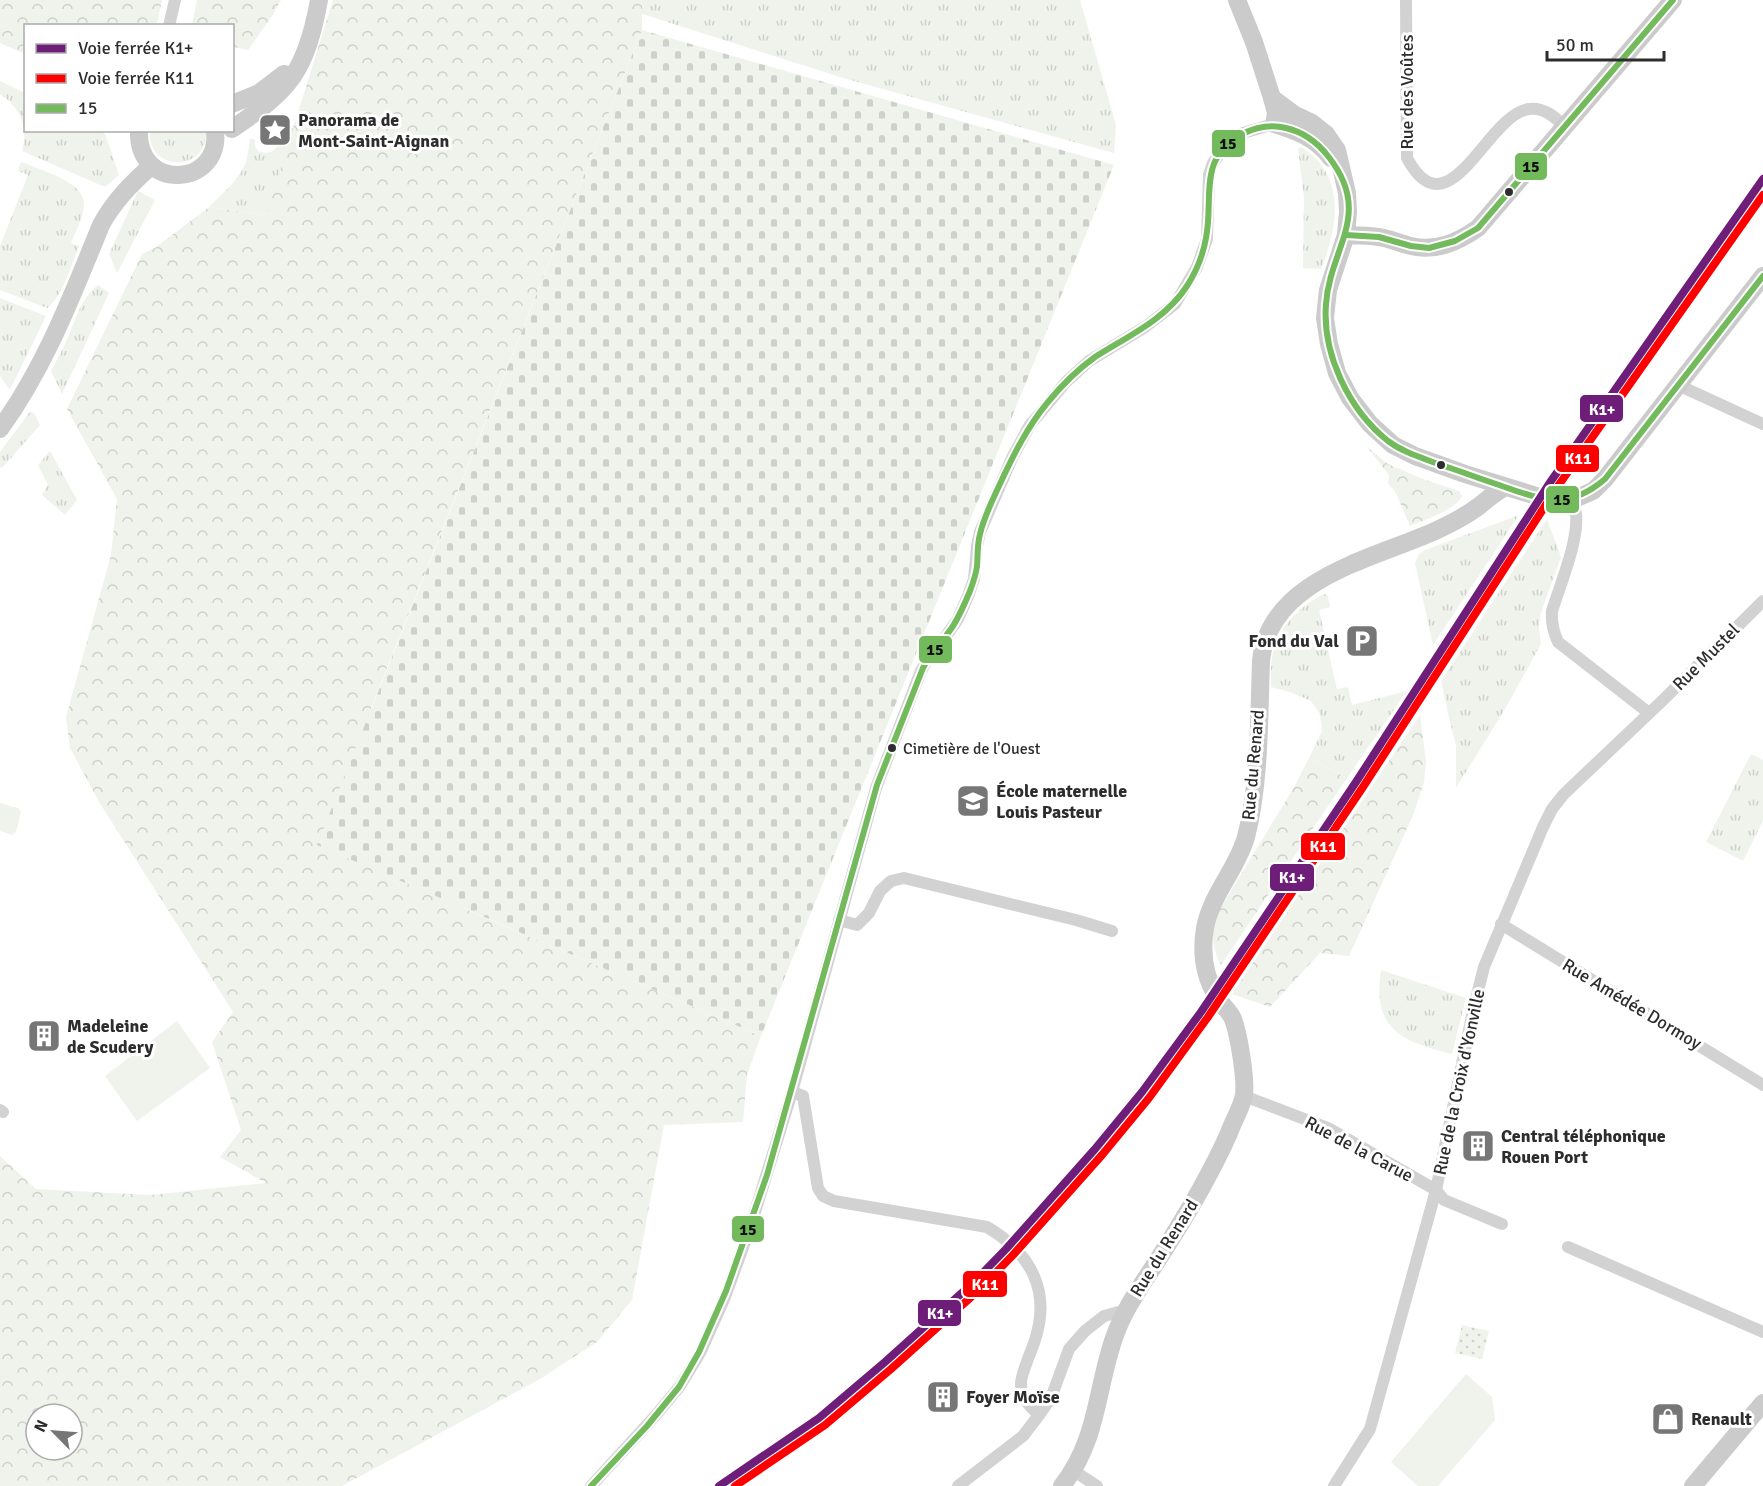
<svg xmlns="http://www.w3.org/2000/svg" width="1763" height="1486" font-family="Signika,sans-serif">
<defs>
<pattern id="grass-tufts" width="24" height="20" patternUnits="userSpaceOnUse" patternTransform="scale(1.5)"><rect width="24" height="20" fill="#f0f3eb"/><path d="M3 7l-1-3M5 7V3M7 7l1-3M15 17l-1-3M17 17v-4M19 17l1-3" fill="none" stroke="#ced1ca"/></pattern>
<pattern id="forest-crowns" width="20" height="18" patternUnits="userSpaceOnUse" patternTransform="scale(1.5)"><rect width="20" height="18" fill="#f0f3eb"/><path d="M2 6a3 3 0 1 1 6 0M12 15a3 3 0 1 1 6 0" fill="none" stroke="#ced1ca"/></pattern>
<pattern id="cemetery-stones" width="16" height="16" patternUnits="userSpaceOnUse" patternTransform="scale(1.5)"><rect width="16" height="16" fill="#f0f3eb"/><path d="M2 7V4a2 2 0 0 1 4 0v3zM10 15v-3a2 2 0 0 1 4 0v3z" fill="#ced1ca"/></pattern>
<pattern id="park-dots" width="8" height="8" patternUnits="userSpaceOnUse" patternTransform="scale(1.5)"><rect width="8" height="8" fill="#f0f3eb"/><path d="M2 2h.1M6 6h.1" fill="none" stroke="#ced1ca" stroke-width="1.8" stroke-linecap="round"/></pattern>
</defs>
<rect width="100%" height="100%" fill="#fff"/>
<g fill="url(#grass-tufts)">
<polygon points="642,0 1080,0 1116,125 1114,153 843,78 642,14"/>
<path d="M0,81L25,93L26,130L103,132L106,136L119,175L105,187L22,151C29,128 20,107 0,94Z"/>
<path d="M298,115L266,215L209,207C222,194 239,180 246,162C248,155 249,146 250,138L255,140V146L258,151C270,155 277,151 280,139C291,136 294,124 298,115Z"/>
<path d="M206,130C209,173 147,173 150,131Z"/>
<path d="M1301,147C1347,175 1338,227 1321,269L1303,268L1304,197L1298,149Z"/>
<path d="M21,162C38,169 82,181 84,202C85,215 76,230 71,243L79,246C71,265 63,296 47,308L0,290V246L28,175L18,171Z"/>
<polygon points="138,191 155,200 117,273 109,254"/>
<path d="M98,285L109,293L62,394L51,371C56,362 61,352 66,342C75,322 80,299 98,285Z"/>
<polygon points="0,298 46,316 10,390 0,376"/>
<polygon points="31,412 34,413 40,425 2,468 0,467 0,452 29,413"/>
<polygon points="50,451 77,500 65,515 42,495 48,485 38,465"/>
<polygon points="1519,515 1433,645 1415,563 1419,554 1425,550"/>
<polygon points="1547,519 1561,557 1540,615 1539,628 1541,644 1505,709 1456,788 1456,746 1450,722 1441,681"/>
<path d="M1325,594L1328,596L1330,607L1319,610L1337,689L1348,687L1352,705L1407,691L1347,778L1309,758L1322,731L1320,714L1311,701L1290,692L1271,687C1271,675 1270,661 1274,649C1280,626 1303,603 1325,594Z"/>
<polygon points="1751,754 1763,760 1763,821 1743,861 1706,842"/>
<path d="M1381,970L1466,998L1452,1054C1401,1041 1372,1030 1381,970Z"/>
</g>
<g fill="url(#forest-crowns)" fill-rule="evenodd">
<polygon points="0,0 162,0 157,25 26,26 25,54 0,43"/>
<polygon points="197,0 281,0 272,16 248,50 233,47 232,26 192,25"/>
<path d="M333,0H642V30L371,708L463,908L761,1036L747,1075L743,1122L664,1125L632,1300L597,1342L540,1379L342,1486H0V1156L36,1189L151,1195L266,1183L220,1157L241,1130L212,1042L233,1012L99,802L70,748L66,717L111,555L117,499L67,409L142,254L155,248L209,207L266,215ZM36,1414H72V1450H36Z"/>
<path d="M1366,446L1388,464L1423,479L1459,491L1462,496C1456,510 1424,520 1410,526L1396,493L1388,483L1389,475Z"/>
<polygon points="1420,715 1426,762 1424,782 1414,813 1349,956 1320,953 1270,1007 1232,994"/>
<path d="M1309,758L1347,778L1221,965C1212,949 1212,935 1215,917L1293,789Z"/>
</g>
<polygon fill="url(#cemetery-stones)" points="642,30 1114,165 761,1036 317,845"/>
<polygon fill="url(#park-dots)" points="1462,1325 1489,1331 1482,1359 1455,1353"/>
<g fill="#f0f3eb">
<polygon points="0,803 18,808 21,812 16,832 12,835 0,831"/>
<polygon points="177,1021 210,1068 137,1121 105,1076"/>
<polygon points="1466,1374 1492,1397 1495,1420 1438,1486 1418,1486 1391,1462"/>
</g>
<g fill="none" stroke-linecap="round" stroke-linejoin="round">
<g stroke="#d2d2d2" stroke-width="12">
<path d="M1406,0L1407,158C1449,236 1487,114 1529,109C1544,107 1555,117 1565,127"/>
<polyline points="169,26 175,0"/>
<polyline points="1678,385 1763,424"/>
<path d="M1572,500C1573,505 1575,509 1576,514C1579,540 1560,585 1552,611C1551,623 1553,631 1558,642L1649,713"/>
<polyline points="839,920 857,925 869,913 880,891 891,881 904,878 1076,920 1112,931"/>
<polyline points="1501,924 1763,1085"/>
<path d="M792,1092L803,1096L818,1188L823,1196L834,1201L987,1227C1031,1253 1051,1291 1035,1340C1032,1350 1020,1376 1021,1384C1021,1398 1030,1407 1039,1415"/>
<polyline points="1244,1096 1328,1128 1436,1190 1444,1200 1502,1224"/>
<polyline points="0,1110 3,1112"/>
<polyline points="1568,1247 1763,1332"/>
<polyline points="1074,1471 1097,1486"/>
<polyline points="591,1486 656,1415 680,1386 700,1353 725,1297 750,1228 792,1092 876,788 921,671 931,653 944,639 958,619 968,596 974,579 977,546 980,532 1013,456 1030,425 1066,382 1089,361 1145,327 1175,304 1197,267 1207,239 1209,175 1213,163 1220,153 1243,133 1274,124"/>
<polyline points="958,1486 1023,1436 1039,1415 1051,1398 1069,1349 1085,1331 1104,1316 1126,1310"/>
<polyline points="1334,1486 1370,1429 1436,1190 1473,1011 1484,967 1543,827 1552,809 1564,794 1661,702 1763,601"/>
</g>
<g stroke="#cbcbcb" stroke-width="18">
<path d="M1237,0L1254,42L1272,98L1276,113L1274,124C1297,131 1316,138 1331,158"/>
<polyline points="1272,98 1295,115 1312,123 1326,134 1337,150 1347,193 1348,212 1346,235 1328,290 1325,318 1329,344 1337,373 1350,398 1370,424 1393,445 1415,456 1465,474 1543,498 1572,500 1593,491 1605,479 1763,276"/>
<polyline points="232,104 259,93 284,74"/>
<path d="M232,129C252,115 272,102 287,84C306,62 314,28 319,0"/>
<path d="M139,130C136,192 222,188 215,130"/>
<path d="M1346,235C1359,236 1372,235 1384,238C1393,240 1402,244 1411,246C1436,252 1458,242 1478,228L1673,0"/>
<path d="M0,429C45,367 72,296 101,225C114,201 131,184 151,166"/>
<path d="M1062,1486C1098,1440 1096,1390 1114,1338C1124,1308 1144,1282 1161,1255C1186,1216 1210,1176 1229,1133C1233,1121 1242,1107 1244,1095C1246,1079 1239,1035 1233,1019C1230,1011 1221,1005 1217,997C1204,976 1201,952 1205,928C1211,895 1237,869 1246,837C1260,784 1259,716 1261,661C1269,579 1373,559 1435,531C1450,524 1466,516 1479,506C1488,499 1494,493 1505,487"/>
<polyline points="1693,1486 1763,1403"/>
</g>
<defs>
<g id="bus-1">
<polyline points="1346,235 1379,237 1411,246 1429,248 1455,241 1478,228 1673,0"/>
<path d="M591,1486L647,1426L679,1387L699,1352L726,1291L767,1175L877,785L923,668C931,653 943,641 953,626C960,615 965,603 970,591C973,583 976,575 977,566C978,555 977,545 980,534C984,517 992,501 999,486C1013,456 1027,427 1048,402C1062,385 1077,370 1095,357C1128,336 1165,320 1187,286C1196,272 1203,255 1206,238C1214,198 1197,158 1242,134C1256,127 1271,124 1286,128C1303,132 1317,142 1328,156C1374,214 1330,247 1326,304C1322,354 1349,410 1388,441C1404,453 1423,458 1441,465C1460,471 1478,478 1496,484C1540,499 1567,512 1605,479L1763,276"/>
</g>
</defs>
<use href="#bus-1" stroke="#fff" stroke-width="10"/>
<use href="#bus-1" stroke="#73ba5c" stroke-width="6"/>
<defs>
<polyline id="rail-1" points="719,1486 819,1418 885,1362 974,1282 1006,1249 1095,1149 1142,1092 1201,1012 1356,782 1551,481 1763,179"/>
<polyline id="rail-2" points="735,1486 825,1425 891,1369 980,1289 1013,1255 1102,1155 1149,1098 1208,1017 1363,787 1558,486 1763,195"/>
</defs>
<use href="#rail-1" stroke="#fff" stroke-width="12"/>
<use href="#rail-2" stroke="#fff" stroke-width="12"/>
<use href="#rail-1" stroke="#6e1e78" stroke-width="8"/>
<use href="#rail-2" stroke="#f00" stroke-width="8"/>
</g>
<defs>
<symbol id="sight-square" viewBox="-11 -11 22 22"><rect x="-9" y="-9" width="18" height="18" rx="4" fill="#767676" stroke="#fff"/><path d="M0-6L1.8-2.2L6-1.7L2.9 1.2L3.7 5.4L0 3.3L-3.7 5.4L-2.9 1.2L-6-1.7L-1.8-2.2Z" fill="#fff"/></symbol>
<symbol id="parking-square" viewBox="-11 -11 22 22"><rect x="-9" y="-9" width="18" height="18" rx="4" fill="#767676" stroke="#fff"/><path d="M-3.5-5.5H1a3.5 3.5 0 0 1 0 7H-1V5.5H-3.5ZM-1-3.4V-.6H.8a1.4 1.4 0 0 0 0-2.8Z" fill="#fff"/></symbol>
<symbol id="school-square" viewBox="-11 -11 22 22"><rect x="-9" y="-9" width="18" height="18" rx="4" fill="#767676" stroke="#fff"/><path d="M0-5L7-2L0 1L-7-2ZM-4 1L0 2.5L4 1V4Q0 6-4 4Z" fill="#fff"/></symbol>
<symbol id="building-square" viewBox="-11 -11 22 22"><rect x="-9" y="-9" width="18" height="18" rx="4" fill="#767676" stroke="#fff"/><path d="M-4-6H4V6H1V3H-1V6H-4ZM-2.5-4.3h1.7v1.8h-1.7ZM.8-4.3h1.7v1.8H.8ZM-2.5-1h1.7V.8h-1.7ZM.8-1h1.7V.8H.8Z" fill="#fff"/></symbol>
<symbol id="shop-square" viewBox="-11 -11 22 22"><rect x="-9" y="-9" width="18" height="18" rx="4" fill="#767676" stroke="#fff"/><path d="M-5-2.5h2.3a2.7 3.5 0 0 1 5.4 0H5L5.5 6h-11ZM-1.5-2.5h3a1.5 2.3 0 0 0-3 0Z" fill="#fff"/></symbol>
</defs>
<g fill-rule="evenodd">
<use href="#sight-square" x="256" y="111" width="38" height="38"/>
<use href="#parking-square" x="1343" y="622" width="38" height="38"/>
<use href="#school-square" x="954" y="782" width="38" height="38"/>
<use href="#building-square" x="25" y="1017" width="38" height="38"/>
<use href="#building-square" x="1459" y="1127" width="38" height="38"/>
<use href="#building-square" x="924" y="1378" width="38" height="38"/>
<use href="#shop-square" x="1649" y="1400" width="38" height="38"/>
</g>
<g fill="#2d2d2d" stroke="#fff" stroke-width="2">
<circle cx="1509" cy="192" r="5"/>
<circle cx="1441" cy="465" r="5"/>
<circle cx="892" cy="748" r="5"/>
</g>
<g text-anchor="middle" stroke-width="6" stroke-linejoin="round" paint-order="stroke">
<g font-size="16" fill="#2d2d2d" stroke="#fff" text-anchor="start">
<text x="903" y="754">Cimetière de l'Ouest</text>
</g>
<g font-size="18" fill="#2d2d2d" stroke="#fff">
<text transform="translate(1407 92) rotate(-90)" y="6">Rue des Voûtes</text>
<text transform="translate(1706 657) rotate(-45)" y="6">Rue Mustel</text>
<text transform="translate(1253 765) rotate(-85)" y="6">Rue du Renard</text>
<text transform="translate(1632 1004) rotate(31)" y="6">Rue Amédée Dormoy</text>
<text transform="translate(1459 1082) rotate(-78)" y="6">Rue de la Croix d'Yonville</text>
<text transform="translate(1359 1149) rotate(28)" y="6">Rue de la Carue</text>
<text transform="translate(1164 1248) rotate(-58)" y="6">Rue du Renard</text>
</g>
<g font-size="18" font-weight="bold" fill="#2d2d2d" stroke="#fff" text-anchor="start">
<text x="298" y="126">Panorama de<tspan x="298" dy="21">Mont-Saint-Aignan</tspan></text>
<text x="1339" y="647" text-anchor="end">Fond du Val</text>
<text x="996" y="797">École maternelle<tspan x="996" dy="21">Louis Pasteur</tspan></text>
<text x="67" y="1032">Madeleine<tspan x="67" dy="21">de Scudery</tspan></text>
<text x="1501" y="1142">Central téléphonique<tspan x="1501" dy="21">Rouen Port</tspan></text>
<text x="966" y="1403">Foyer Moïse</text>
<text x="1691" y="1425">Renault</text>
</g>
</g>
<g stroke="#fff" stroke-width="2">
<rect x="1211" y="129" width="35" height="29" rx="6" fill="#73ba5c"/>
<rect x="1514" y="152" width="34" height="29" rx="6" fill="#73ba5c"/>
<rect x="1579" y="394" width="45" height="29" rx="6" fill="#6e1e78"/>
<rect x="1555" y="444" width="45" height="29" rx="6" fill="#f00"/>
<rect x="1545" y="485" width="35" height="29" rx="6" fill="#73ba5c"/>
<rect x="918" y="635" width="35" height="29" rx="6" fill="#73ba5c"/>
<rect x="1300" y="832" width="46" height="29" rx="6" fill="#f00"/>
<rect x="1269" y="863" width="46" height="29" rx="6" fill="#6e1e78"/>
<rect x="731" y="1215" width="34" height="28" rx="6" fill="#73ba5c"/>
<rect x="962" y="1270" width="46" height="28" rx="6" fill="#f00"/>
<rect x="917" y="1299" width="45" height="28" rx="6" fill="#6e1e78"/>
</g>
<g font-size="16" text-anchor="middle" font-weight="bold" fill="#fff">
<text x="1602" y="415">K1+</text>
<text x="1578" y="464">K11</text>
<text x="1323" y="852">K11</text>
<text x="1292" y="883">K1+</text>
<text x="985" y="1290">K11</text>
<text x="940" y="1319">K1+</text>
</g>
<g font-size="16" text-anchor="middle" font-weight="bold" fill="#111">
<text x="1228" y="149">15</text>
<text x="1531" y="172">15</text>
<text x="1562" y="505">15</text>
<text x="935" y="655">15</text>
<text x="748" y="1235">15</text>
</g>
<rect x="24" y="24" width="210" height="108" fill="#ffffff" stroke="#ababab" stroke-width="1.5"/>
<rect x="36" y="44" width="30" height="9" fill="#6e1e78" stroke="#ababab" stroke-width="1.5"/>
<text x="78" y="54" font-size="18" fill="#2d2d2d">Voie ferrée K1+</text>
<rect x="36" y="74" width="30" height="9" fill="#ff0000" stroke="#ababab" stroke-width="1.5"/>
<text x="78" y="84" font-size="18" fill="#2d2d2d">Voie ferrée K11</text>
<rect x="36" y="104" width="30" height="9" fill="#73ba5c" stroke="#ababab" stroke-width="1.5"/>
<text x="78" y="114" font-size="18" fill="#2d2d2d">15</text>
<g transform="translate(54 1432) rotate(295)"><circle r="28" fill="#ffffff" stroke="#ababab" stroke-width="1.5"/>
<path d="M0-4.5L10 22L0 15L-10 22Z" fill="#767676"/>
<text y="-9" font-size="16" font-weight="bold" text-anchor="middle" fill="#2d2d2d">N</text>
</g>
<path d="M1547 51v9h117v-9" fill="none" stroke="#2d2d2d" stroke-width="3"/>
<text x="1556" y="51" font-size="18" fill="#2d2d2d" stroke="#ffffff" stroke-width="4.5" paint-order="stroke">50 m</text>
</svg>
